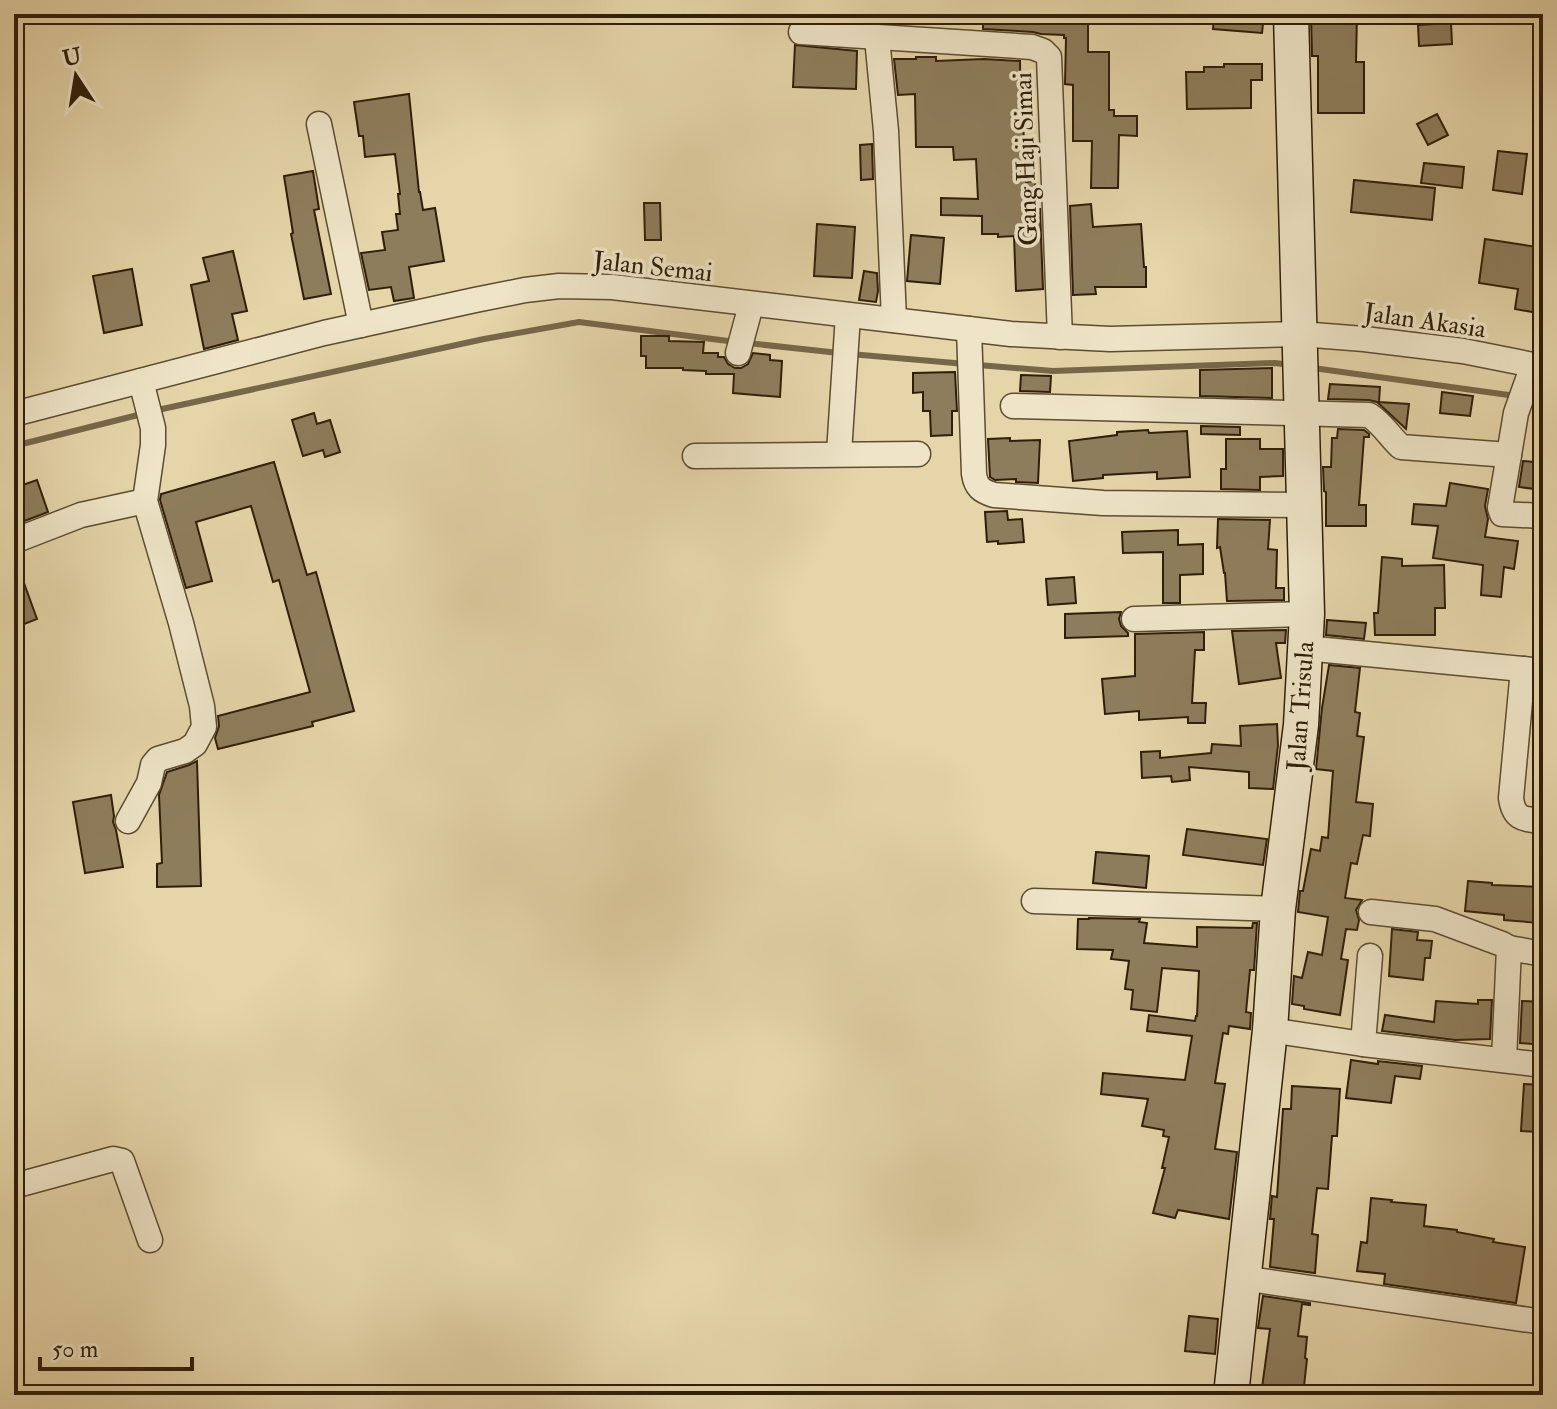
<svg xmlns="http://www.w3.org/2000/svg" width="1557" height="1409" font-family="'IM FELL Double Pica',serif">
<rect width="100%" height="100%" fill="#e5d5a9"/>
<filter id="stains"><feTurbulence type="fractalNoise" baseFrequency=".0025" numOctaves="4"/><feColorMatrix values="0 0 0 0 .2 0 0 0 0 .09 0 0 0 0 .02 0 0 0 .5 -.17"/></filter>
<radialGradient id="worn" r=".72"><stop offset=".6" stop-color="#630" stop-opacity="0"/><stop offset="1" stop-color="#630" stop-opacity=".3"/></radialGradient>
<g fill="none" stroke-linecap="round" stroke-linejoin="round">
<g stroke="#776749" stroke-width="6">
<polyline points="747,343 839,353"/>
<polyline points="850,354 966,364"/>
<polyline points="978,365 1053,371 1275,363 1290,365"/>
<polyline points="1313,368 1516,396"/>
<polyline points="1527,397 1543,400"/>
<polyline points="153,411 484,339 579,322 736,342"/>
<polyline points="14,446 142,414"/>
</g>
</g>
<g fill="#8e7d5c" stroke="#2f1e09" stroke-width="2">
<polygon points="983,14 1088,14 1088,52 1109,52 1109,110 1114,110 1114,116 1137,116 1137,136 1119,135 1118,188 1091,188 1092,141 1073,141 1073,85 1065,84 1066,38 1064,38 1064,35 1041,34 1033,32 983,29"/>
<polygon points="1214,14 1264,14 1262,33 1213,29"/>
<polygon points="1311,14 1357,14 1356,62 1364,62 1364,113 1318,113 1318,56 1312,56"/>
<polygon points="1451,23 1452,44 1419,46 1418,25"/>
<polygon points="795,45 857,51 856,89 793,87"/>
<polygon points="916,57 936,57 936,61 984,59 1020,61 1021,122 1023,122 1026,182 1035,181 1036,209 1040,209 1043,289 1016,291 1014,236 998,237 998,234 982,234 982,216 941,215 941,198 978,199 976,159 954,160 953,147 916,147 915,94 898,95 894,59 916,59"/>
<polygon points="1224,64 1262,64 1262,80 1251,80 1251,108 1187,109 1186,72 1204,72 1204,67 1224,67"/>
<polygon points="409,94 419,192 420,192 423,210 435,208 444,261 409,267 414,298 394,301 391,287 369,290 361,253 385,250 382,232 398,230 396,214 400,214 398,194 400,194 395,154 365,157 363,136 359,136 354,102"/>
<polygon points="1437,114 1448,135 1428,145 1417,124"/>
<polygon points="872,144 873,179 861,180 860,145"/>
<polygon points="1498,151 1527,154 1522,194 1493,190"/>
<polygon points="1424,163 1464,167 1462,188 1421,183"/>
<polygon points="313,171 319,209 314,210 331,294 304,299 291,234 293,233 284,176"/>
<polygon points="1354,180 1435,188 1432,220 1351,212"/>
<polygon points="644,203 660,203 661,240 645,240"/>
<polygon points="1091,204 1093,227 1141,224 1144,267 1146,267 1146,287 1095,287 1096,294 1073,295 1070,206"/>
<polygon points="817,224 855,227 852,278 814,276"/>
<polygon points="911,235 944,238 940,284 907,281"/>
<polygon points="1485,239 1543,248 1543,314 1515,309 1518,289 1479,283"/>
<polygon points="233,251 247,311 232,314 238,340 204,349 191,285 209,281 203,258"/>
<polygon points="132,269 142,325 104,333 93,276"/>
<polygon points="864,271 877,273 878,291 876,302 859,300"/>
<polygon points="641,336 669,336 669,341 704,342 703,353 718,353 718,357 724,357 728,364 735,368 741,368 748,364 753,353 770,355 770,360 782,361 780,397 733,393 734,374 706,374 706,371 683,370 683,368 646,368 646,356 641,356"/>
<polygon points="1272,368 1272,398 1200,396 1200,370"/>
<polygon points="955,372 957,411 952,411 952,435 931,436 930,411 923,411 923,392 913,393 913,373"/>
<polygon points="1021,375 1051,376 1050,392 1020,391"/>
<polygon points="1330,384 1380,387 1379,402 1409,404 1406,429 1377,402 1369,400 1328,399"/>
<polygon points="1442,392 1473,396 1470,416 1440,413"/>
<polygon points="314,413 317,424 330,420 340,452 325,457 323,450 303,456 292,420"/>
<polygon points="1201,426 1240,427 1240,435 1201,434"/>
<polygon points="1338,429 1364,430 1369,434 1369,437 1364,437 1359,505 1366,505 1366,526 1326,526 1326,492 1324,491 1323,467 1331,467 1332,438 1337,438"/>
<polygon points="1148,430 1149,433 1187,431 1190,477 1157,479 1157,472 1103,475 1103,478 1073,481 1069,441 1117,435 1117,432"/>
<polygon points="1010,438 1010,441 1040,440 1038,483 1016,482 1016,479 995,480 990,477 988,439"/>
<polygon points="1226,439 1260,439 1260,449 1283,449 1283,476 1260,477 1260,490 1221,489 1221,469 1226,469"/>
<polygon points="1523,461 1543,463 1543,490 1519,487"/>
<polygon points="274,462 307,575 316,572 354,711 312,722 313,726 218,749 215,738 219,726 218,716 310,692 279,580 273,582 251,506 196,522 212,581 186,588 160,500 161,494"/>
<polygon points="37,480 48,512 14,525 14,488"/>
<polygon points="1450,483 1488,489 1485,506 1488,519 1485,537 1518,541 1514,569 1504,567 1501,597 1481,595 1483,565 1433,558 1438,526 1412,524 1414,504 1446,506"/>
<polygon points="1007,511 1008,520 1022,519 1024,542 998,544 998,541 987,542 985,512"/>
<polygon points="1218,519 1270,520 1268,549 1277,550 1276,588 1284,588 1284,600 1227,601 1225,573 1224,573 1220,547 1217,548"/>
<polygon points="1178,530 1178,545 1203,544 1203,574 1180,575 1180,603 1163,603 1163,552 1123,553 1122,532"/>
<polygon points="1382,557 1402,559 1402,566 1444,565 1445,608 1435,608 1435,635 1375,635 1374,613 1378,613"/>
<polygon points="16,561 37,619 14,628 14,562"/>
<polygon points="1074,577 1076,603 1048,605 1046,579"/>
<polygon points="1121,612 1119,619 1121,626 1128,633 1128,636 1065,638 1065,614"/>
<polygon points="1327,620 1366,623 1364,639 1326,635"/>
<polygon points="1286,630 1285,643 1276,643 1281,678 1239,684 1232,631"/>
<polygon points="1204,632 1204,650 1195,650 1192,703 1206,703 1205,723 1188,723 1188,717 1139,720 1139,711 1105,714 1102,679 1135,676 1135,634"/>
<polygon points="1329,665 1360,668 1355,712 1360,713 1357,736 1364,737 1356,802 1373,804 1370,836 1363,835 1357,864 1351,863 1345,898 1362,900 1356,910 1359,920 1357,930 1346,929 1341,959 1348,960 1340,1015 1304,1009 1304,1006 1292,1004 1294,976 1302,978 1308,952 1322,955 1328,917 1298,912 1300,891 1303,891 1311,849 1320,851 1322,837 1328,838 1333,771 1316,769 1322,708"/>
<polygon points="1277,724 1278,745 1273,789 1249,788 1249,772 1189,767 1190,780 1172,782 1171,776 1142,778 1141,752 1160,751 1160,758 1211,753 1212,744 1241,746 1240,726"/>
<polygon points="197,761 201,886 157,887 157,864 162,863 159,795 167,772 189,765"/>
<polygon points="111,795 114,816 113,822 116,830 123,867 85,873 73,802"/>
<polygon points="1187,829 1267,839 1263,865 1183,855"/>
<polygon points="1096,852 1149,856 1146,888 1093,883"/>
<polygon points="1468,881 1492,883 1492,885 1542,887 1540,923 1504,920 1504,915 1465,911"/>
<polygon points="1089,918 1140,919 1139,922 1147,923 1144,943 1197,947 1197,927 1252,928 1253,923 1257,923 1254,970 1250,970 1246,1012 1251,1013 1250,1029 1229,1026 1228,1034 1223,1033 1215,1083 1225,1084 1215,1149 1237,1152 1229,1219 1178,1210 1175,1218 1153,1213 1165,1168 1162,1168 1169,1137 1163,1136 1164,1130 1142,1126 1148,1099 1101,1094 1103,1073 1185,1080 1192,1036 1147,1031 1149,1015 1195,1021 1196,1016 1197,1016 1199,971 1162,968 1157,1012 1131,1009 1133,990 1125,989 1129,961 1111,959 1113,950 1077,949 1078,919 1089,919"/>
<polygon points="1392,929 1418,932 1417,940 1432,941 1430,958 1425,958 1423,980 1389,976"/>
<polygon points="1478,1000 1492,1000 1490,1039 1455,1040 1382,1031 1385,1015 1434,1022 1436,1001 1478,1004"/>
<polygon points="1522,1001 1543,1002 1543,1045 1520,1043"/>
<polygon points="1351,1060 1378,1064 1378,1061 1422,1066 1420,1079 1395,1076 1391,1103 1346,1098"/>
<polygon points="1524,1084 1543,1085 1543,1132 1521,1131"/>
<polygon points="1292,1086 1340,1089 1337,1136 1332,1136 1328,1189 1317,1188 1312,1234 1318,1235 1315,1273 1270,1267 1274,1219 1270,1219 1272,1196 1277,1197 1283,1109 1291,1109"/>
<polygon points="1371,1198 1392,1200 1391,1202 1426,1205 1424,1226 1457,1230 1457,1232 1494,1239 1493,1242 1525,1247 1516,1303 1384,1284 1385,1274 1357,1271 1361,1242 1367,1243"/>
<polygon points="1263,1296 1310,1303 1310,1305 1302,1304 1298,1336 1307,1337 1305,1358 1307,1359 1303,1395 1261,1395 1270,1329 1258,1328"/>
<polygon points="1189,1316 1218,1319 1215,1354 1185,1351"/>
</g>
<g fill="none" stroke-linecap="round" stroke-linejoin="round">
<defs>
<polyline id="lane" points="14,378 19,412"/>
<g id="street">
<polyline points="801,32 1032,47 1043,51 1049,57 1060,337"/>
<polyline points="877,38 886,131 894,320"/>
<polyline points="319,124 361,325"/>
<path d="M969,329L974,474C976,487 981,491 994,495L1103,503L1305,505"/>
<polyline points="738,353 751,305"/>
<polyline points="1533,365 1516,413 1500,508 1502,514 1543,516"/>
<path d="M1013,406L1369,415C1382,423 1390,437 1401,447L1509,455"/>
<polyline points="14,414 324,333 475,300 525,290 559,286 612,287 1011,334 1110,339 1300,334 1364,339 1463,351 1543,367"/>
<polyline points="839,453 848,315"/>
<polyline points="695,456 918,454"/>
<polyline points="14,541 81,515 145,501"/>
<polyline points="1134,619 1307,614"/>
<polyline points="1305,648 1543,671"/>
<path d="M1523,669L1511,798C1514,820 1524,819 1543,821"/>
<polyline points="128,821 149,783 153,765 158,759 185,751 195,744 204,727 202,706 181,623 145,501 153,445 153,428 141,381"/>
<polyline points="1034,901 1278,909"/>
<polyline points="1371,912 1435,919 1502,944 1509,948 1504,1060"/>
<polyline points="1509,948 1543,954"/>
<polyline points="1270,1030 1363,1044 1543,1065"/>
<polyline points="1363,1044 1370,956"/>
<polyline points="14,1186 113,1159 122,1161 150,1240"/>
<polyline points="1242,1278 1543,1322"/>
</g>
<polyline id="secondary" points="1231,1395 1270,1030 1278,909 1301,725 1307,614 1291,14"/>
</defs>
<use href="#lane" stroke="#5c4c31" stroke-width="15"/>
<use href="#street" stroke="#5c4c31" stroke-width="27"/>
<use href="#secondary" stroke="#2f1e09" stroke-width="37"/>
<use href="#lane" stroke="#eee4c7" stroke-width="12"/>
<use href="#street" stroke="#eee4c7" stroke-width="24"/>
<use href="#secondary" stroke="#eee4c7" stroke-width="34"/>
</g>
<g text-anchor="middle" stroke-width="7" stroke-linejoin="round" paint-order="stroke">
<g font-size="26" fill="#2f1e09" stroke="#eee4c7">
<text transform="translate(1025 159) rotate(-92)" y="9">Gang Haji Simai</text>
<text transform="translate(653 266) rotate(6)" y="9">Jalan Semai</text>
<text transform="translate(1425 320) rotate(8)" y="9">Jalan Akasia</text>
<text transform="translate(1300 706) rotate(-86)" y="9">Jalan Trisula</text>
</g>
</g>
<rect width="1557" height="1409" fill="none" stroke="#e5d5a9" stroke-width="48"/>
<rect x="16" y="16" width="1525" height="1377" fill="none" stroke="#2f1e09" stroke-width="4"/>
<rect x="24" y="24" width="1509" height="1361" fill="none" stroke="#2f1e09" stroke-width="2"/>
<g transform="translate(76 76) rotate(348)" stroke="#eee4c7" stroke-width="6" paint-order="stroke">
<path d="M0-6L14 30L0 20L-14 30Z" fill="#2f1e09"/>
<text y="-12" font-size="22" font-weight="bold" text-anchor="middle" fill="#2f1e09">U</text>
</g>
<path d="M40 1357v12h152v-12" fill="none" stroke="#2f1e09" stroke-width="4"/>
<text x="52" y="1357" font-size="24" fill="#2f1e09" stroke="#eee4c7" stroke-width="6" paint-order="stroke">50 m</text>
<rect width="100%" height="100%" filter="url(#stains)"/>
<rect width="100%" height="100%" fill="url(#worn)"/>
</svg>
